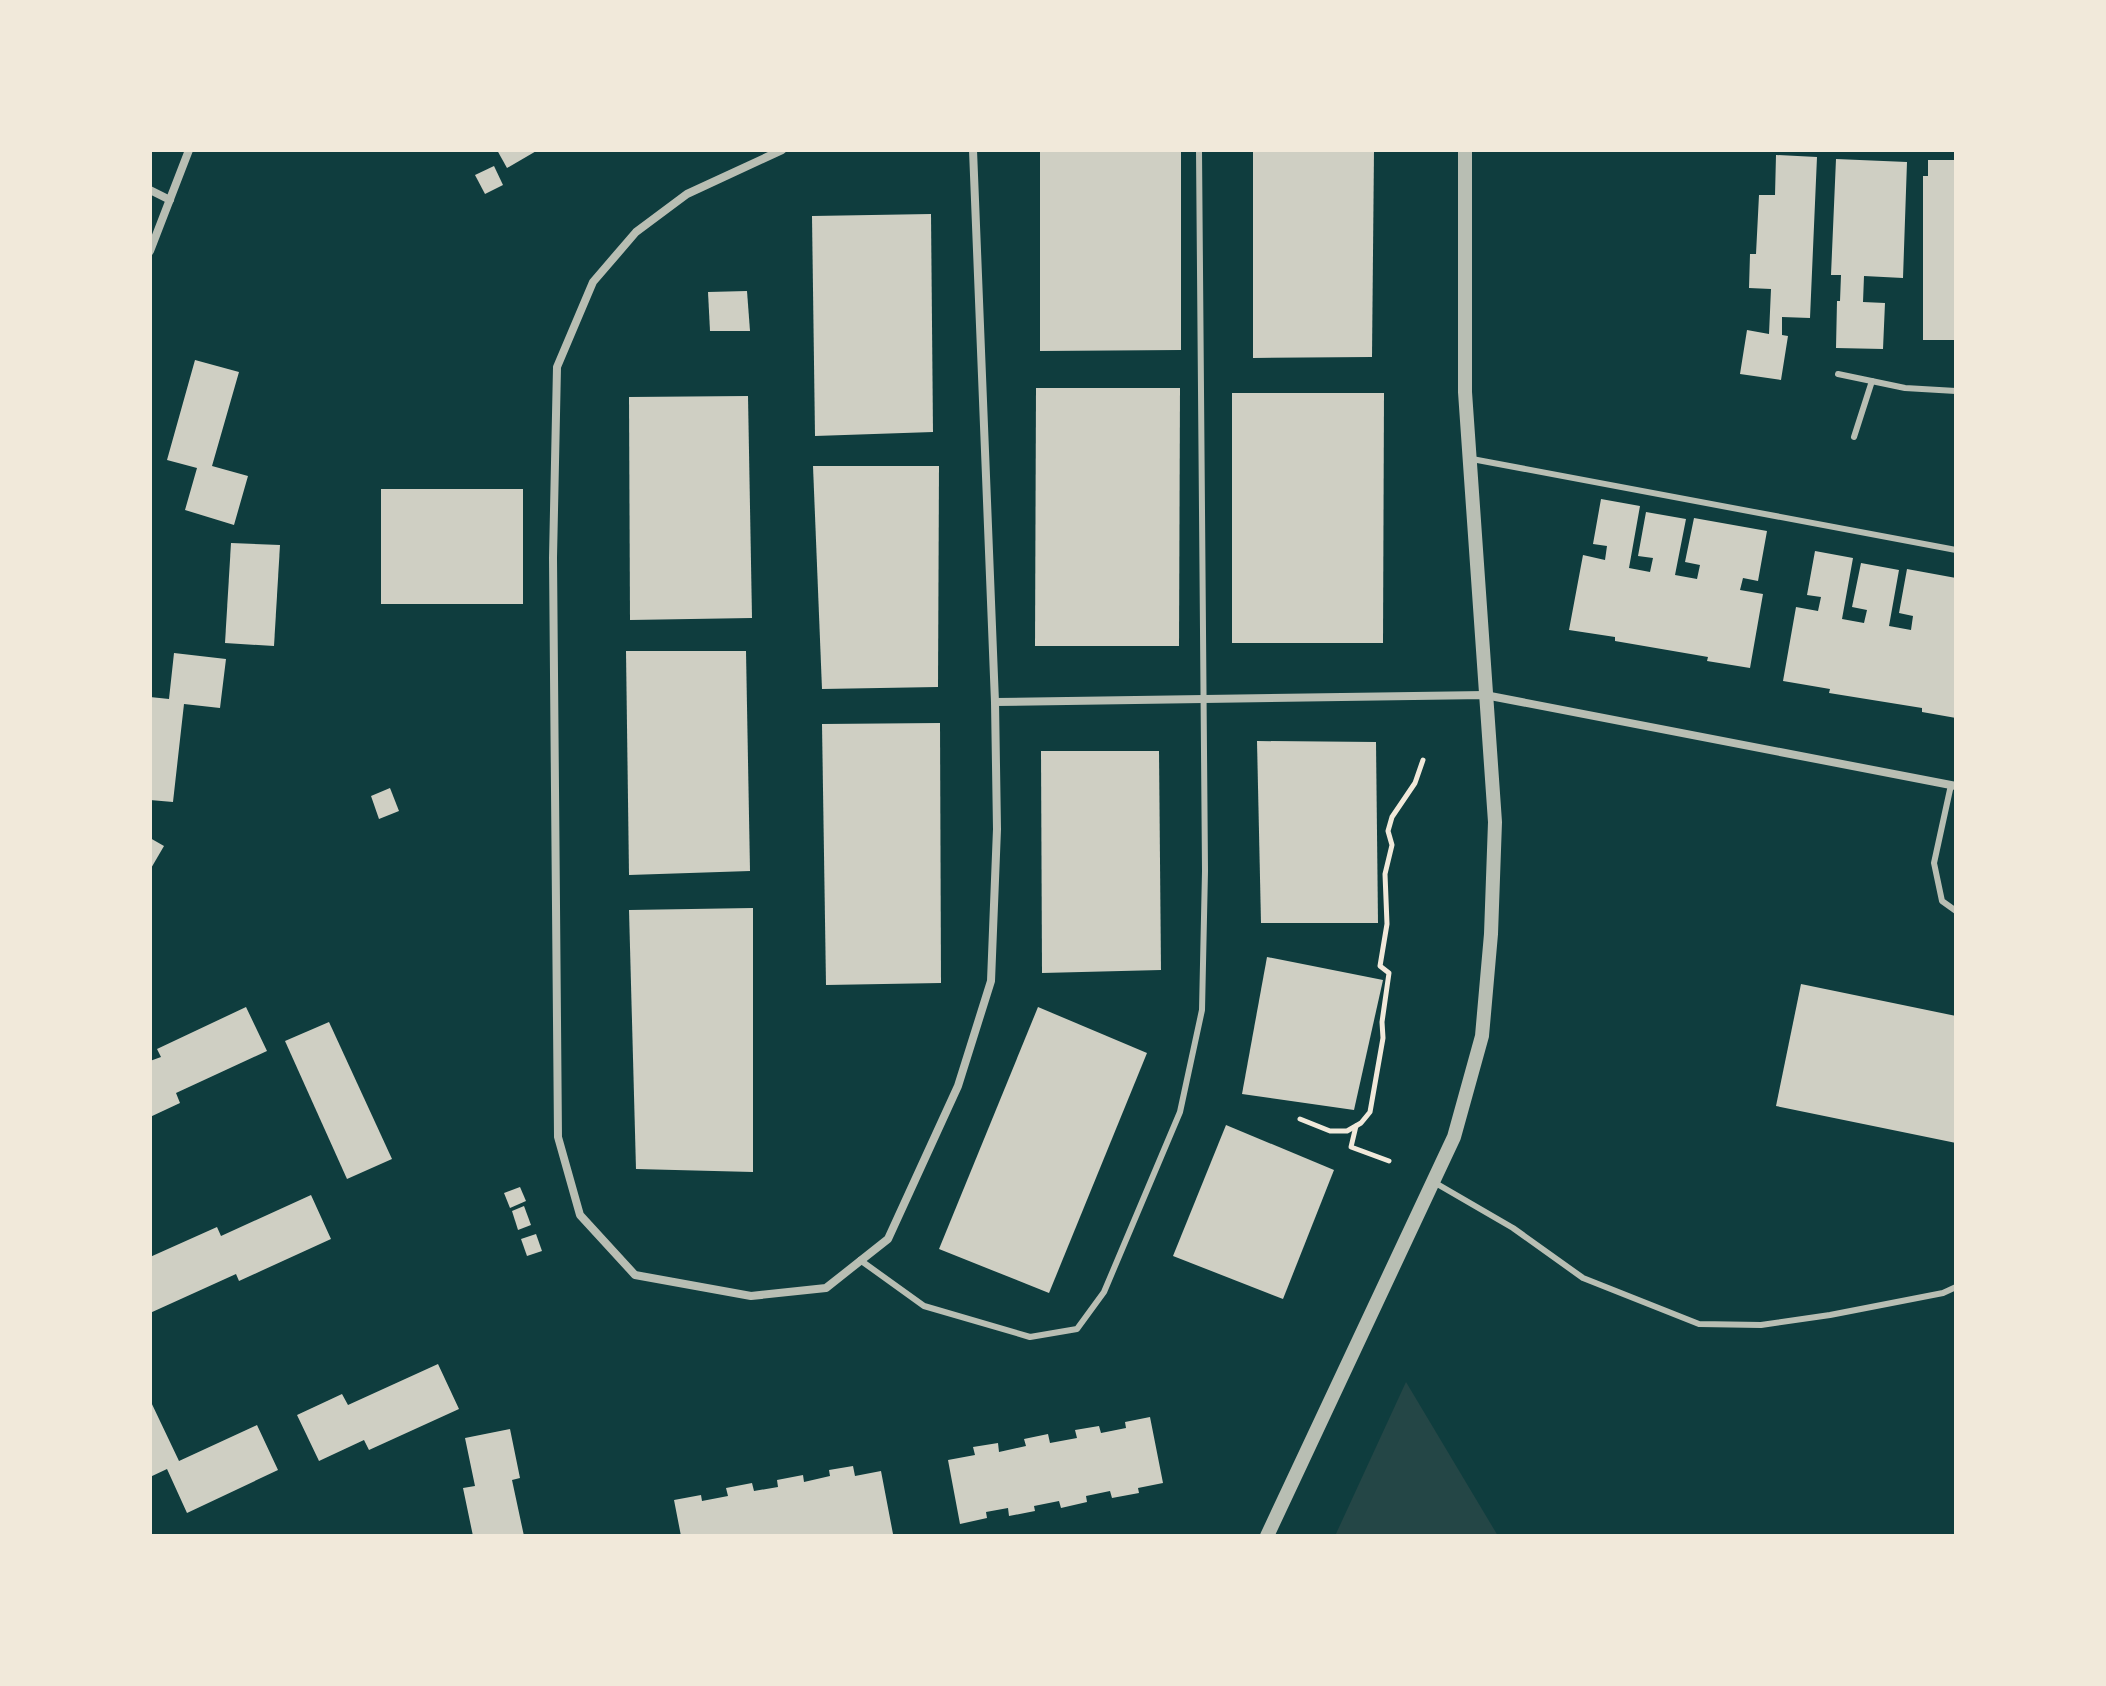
<svg xmlns="http://www.w3.org/2000/svg" width="2106" height="1686" font-family="Arial,sans-serif">
<rect width="100%" height="100%" fill="#0f3d3e"/>
<polygon fill="#244646" points="1406,1382 1498,1536 1335,1536"/>
<g fill="#cfcfc3">
<polygon points="497,150 538,150 507,168"/>
<polygon points="1040,150 1181,150 1181,350 1040,351"/>
<polygon points="1253,150 1374,150 1372,357 1253,358"/>
<polygon points="1776,155 1817,157 1810,318 1782,317 1782,335 1788,336 1781,380 1740,374 1747,330 1769,334 1771,289 1749,288 1750,254 1756,254 1759,195 1775,195"/>
<polygon points="1836,159 1907,162 1903,278 1864,276 1863,302 1885,303 1883,349 1836,348 1837,301 1840,301 1841,275 1831,275"/>
<polygon points="1928,160 1956,160 1956,340 1923,340 1923,176 1928,176"/>
<polygon points="494,166 503,185 485,194 475,175"/>
<polygon points="931,214 933,432 815,436 812,216"/>
<polygon points="747,291 750,331 710,331 708,292"/>
<polygon points="195,360 239,372 212,466 248,476 234,525 185,510 197,468 167,460"/>
<polygon points="1036,388 1180,388 1179,646 1035,646"/>
<polygon points="1232,393 1384,393 1383,643 1232,643"/>
<polygon points="748,396 752,618 630,620 629,397"/>
<polygon points="813,466 939,466 938,687 822,689"/>
<rect x="381" y="489" width="142" height="115"/>
<polygon points="1601,499 1640,506 1629,568 1650,572 1653,558 1638,556 1646,512 1686,519 1675,575 1697,579 1700,565 1685,562 1694,518 1767,531 1758,581 1743,578 1740,590 1763,594 1750,668 1707,661 1708,657 1615,641 1615,637 1569,630 1583,555 1605,560 1607,546 1593,544"/>
<polygon points="231,543 280,545 274,646 225,643"/>
<polygon points="1815,551 1853,558 1842,619 1864,623 1867,610 1852,607 1861,563 1899,570 1889,626 1911,630 1913,616 1899,613 1907,569 1956,578 1954,641 1956,641 1956,718 1922,712 1922,708 1829,693 1830,689 1783,681 1796,607 1818,611 1821,597 1807,595"/>
<polygon points="626,651 746,651 750,871 629,875"/>
<polygon points="174,653 226,659 220,708 184,704 173,802 150,800 150,697 169,699"/>
<polygon points="940,723 941,983 826,985 822,724"/>
<polygon points="1257,741 1376,742 1378,923 1261,923"/>
<polygon points="1041,751 1159,751 1161,970 1042,973"/>
<polygon points="390,788 399,811 379,819 371,796"/>
<polygon points="150,838 164,846 150,870"/>
<polygon points="753,908 753,1172 636,1169 629,910"/>
<polygon points="1267,957 1383,980 1354,1110 1242,1094"/>
<polygon points="1801,984 1956,1016 1956,1143 1776,1106"/>
<polygon points="246,1007 267,1051 176,1093 180,1103 150,1117 150,1061 161,1057 157,1049"/>
<polygon points="1038,1007 1147,1053 1049,1293 939,1249"/>
<polygon points="329,1022 392,1159 347,1179 285,1041"/>
<polygon points="1226,1125 1334,1170 1283,1299 1173,1256"/>
<polygon points="520,1187 526,1201 510,1208 504,1193"/>
<polygon points="311,1195 331,1239 239,1281 236,1274 150,1313 150,1257 217,1227 221,1236"/>
<polygon points="524,1206 531,1225 518,1230 512,1211"/>
<polygon points="536,1234 542,1251 527,1256 521,1239"/>
<polygon points="438,1364 459,1409 369,1450 364,1440 319,1461 297,1415 342,1394 348,1405"/>
<polygon points="150,1400 179,1461 257,1425 278,1470 187,1513 167,1469 150,1477"/>
<polygon points="1150,1417 1163,1483 1138,1488 1139,1493 1112,1498 1110,1491 1086,1496 1087,1502 1061,1508 1059,1501 1034,1506 1035,1511 1009,1516 1008,1508 986,1512 987,1518 960,1524 948,1460 975,1455 973,1447 998,1443 999,1452 1026,1446 1024,1439 1048,1434 1050,1443 1077,1438 1075,1430 1099,1426 1101,1433 1126,1428 1125,1422"/>
<polygon points="510,1429 520,1478 512,1480 524,1536 473,1536 463,1488 475,1486 465,1438"/>
<polygon points="853,1466 855,1476 881,1471 893,1534 681,1536 674,1500 701,1495 702,1501 728,1496 726,1488 752,1483 754,1491 778,1487 777,1480 803,1475 804,1482 830,1476 829,1470"/>
</g>
<g fill="none" stroke-linecap="round" stroke-linejoin="round">
<g stroke="#f1e9da" stroke-width="5">
<polyline points="1300,1119 1330,1131 1347,1131 1361,1123 1370,1112 1383,1038 1382,1022 1389,973 1380,966 1387,924 1385,874 1392,845 1388,831 1392,817 1415,783 1423,760"/>
<polyline points="1356,1126 1351,1147 1389,1161"/>
</g>
<g stroke="#b8beb3" stroke-width="6">
<polyline points="1838,374 1905,388 1956,391"/>
<polyline points="1854,437 1872,381"/>
<polyline points="1472,459 1956,550"/>
<polyline points="1951,785 1934,863 1942,901 1956,911"/>
<polyline points="1432,1181 1513,1228 1583,1278 1699,1324 1761,1325 1830,1315 1943,1293 1956,1287"/>
<polyline points="860,1260 924,1306 1030,1337 1077,1329 1104,1292 1180,1112 1202,1010 1205,871 1199,150"/>
</g>
<g stroke="#b8beb3" stroke-width="8">
<polyline points="782,150 687,194 636,232 593,282 557,367 553,558 558,1137 580,1215 635,1275 751,1296 826,1288 888,1239 958,1086 991,981 997,829 995,702 973,150"/>
<polyline points="150,190 170,200"/>
<polyline points="150,251 189,150"/>
<polyline points="995,702 1485,695 1956,786"/>
</g>
<polyline stroke="#b8beb3" stroke-width="14" points="1267,1536 1454,1137 1482,1036 1491,934 1495,822 1465,392 1465,150"/>
</g>
<rect width="2106" height="1686" fill="none" stroke="#f1e9da" stroke-width="304"/>
</svg>
